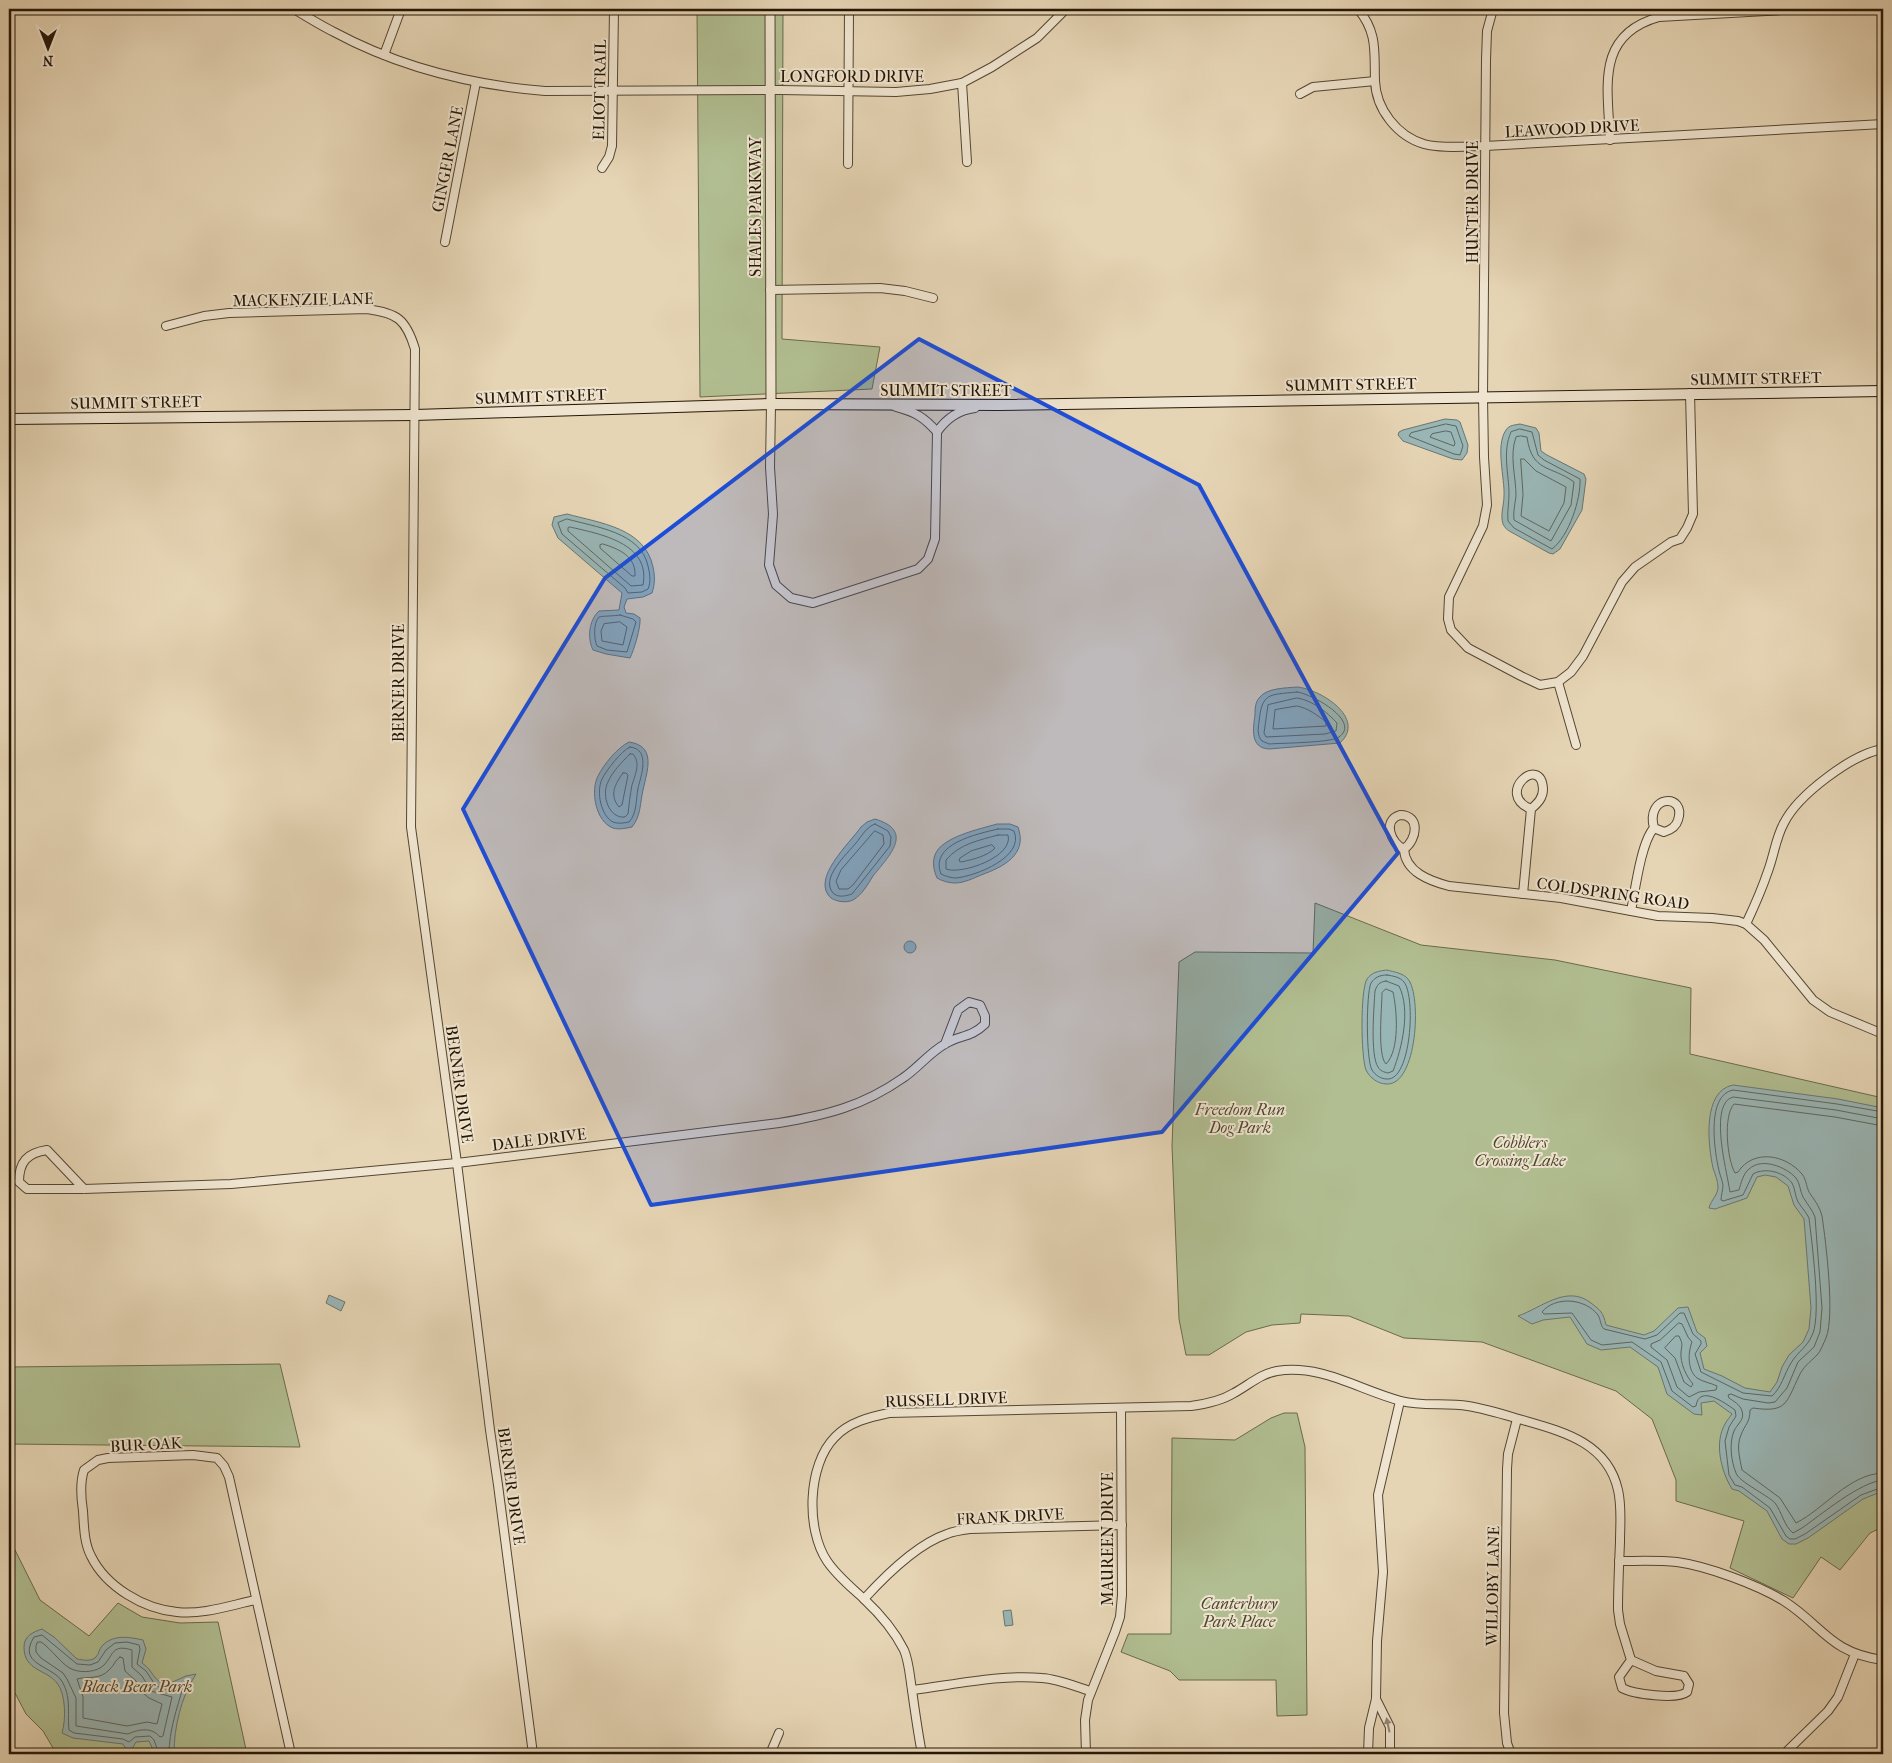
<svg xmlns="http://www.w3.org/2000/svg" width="1892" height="1763" font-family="'IM FELL French Canon',serif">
<rect width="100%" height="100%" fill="#e6d5b5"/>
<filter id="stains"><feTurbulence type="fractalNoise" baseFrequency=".004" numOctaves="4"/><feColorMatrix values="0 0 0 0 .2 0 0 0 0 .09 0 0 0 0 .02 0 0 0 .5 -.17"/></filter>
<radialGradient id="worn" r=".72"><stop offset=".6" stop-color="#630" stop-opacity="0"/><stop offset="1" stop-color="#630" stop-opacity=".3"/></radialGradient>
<g fill="#b1be91" stroke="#6a6a4c">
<polygon points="697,9 783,9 782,339 880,347 872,389 700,397"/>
<polygon points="1315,903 1421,945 1555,960 1691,988 1690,1054 1883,1098 1883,1527 1870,1533 1840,1570 1821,1557 1793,1598 1730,1568 1744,1521 1676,1501 1676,1480 1652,1419 1616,1391 1482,1342 1404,1338 1349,1316 1301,1314 1300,1323 1272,1325 1246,1332 1209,1355 1186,1355 1179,1319 1172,1146 1179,962 1195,952 1313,953"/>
<polygon points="280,1364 300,1447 9,1444 9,1367"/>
<polygon points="1284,1413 1297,1413 1305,1447 1307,1715 1277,1716 1276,1680 1179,1680 1170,1671 1121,1652 1128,1634 1171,1634 1172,1438 1235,1440 1271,1418"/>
<polygon points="9,1509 10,1540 40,1600 89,1636 118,1603 142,1617 180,1623 218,1622 247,1754 56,1753 43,1731 26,1714 15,1693 9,1691"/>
</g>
<g fill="#99b6b6" stroke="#6a7670">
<polygon points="1445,419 1457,420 1460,422 1468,445 1467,453 1462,460 1453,459 1403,441 1398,435 1399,432 1403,430"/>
<path d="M1520,424L1536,428L1539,433L1541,451L1547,455L1584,474L1586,479L1582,510L1560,549L1553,554L1549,553L1511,532C1507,530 1505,528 1503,524C1500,515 1504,505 1504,496C1505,478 1495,446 1506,430C1509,425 1515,425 1520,424Z"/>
<path d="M567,514C600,523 645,528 653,567C655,576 655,584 652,593L643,597L627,599L624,607L626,613L634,614L640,618C641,627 634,650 630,658L606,654L593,650C587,638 589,620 599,611L619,610L622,593L558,538L552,525L554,517Z"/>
<path d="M1297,687C1320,689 1367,718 1340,743L1269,749C1250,748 1253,729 1255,715C1255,709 1255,702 1260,697C1267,688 1286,688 1297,687Z"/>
<path d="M629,742C657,746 647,771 643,790C640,803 641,816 632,827C627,828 619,830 613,828C596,822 590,791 598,776C604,764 617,748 629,742Z"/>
<path d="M875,819C915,831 889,856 873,876C868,884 862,895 853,900C847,903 837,902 831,898C810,879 850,843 861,827L867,822Z"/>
<path d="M997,824H1010L1018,827C1028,855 1003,867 981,875C974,878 964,883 955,883C949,883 942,881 937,878C934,871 932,863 935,855C941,837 980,829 997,824Z"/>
<circle cx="910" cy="947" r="6"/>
<path d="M1387,970C1394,972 1403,973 1408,979C1422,996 1417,1085 1387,1084C1378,1084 1370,1078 1366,1070C1361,1057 1360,991 1367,979C1372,972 1379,971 1387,970Z"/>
<path d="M1733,1085L1838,1099L1883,1108V1491L1863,1499L1808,1538L1796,1544H1789L1782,1539L1767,1511L1739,1491L1732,1489C1721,1471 1714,1443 1725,1424C1727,1420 1730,1417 1732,1414L1714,1401L1701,1403L1702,1415L1694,1414L1667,1394L1658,1367L1630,1347L1601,1350L1587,1344L1570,1317L1543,1320L1532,1324L1518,1316C1541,1308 1567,1284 1591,1303C1601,1311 1603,1312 1606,1325L1644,1335L1654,1331L1678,1308L1688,1307L1697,1332L1705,1338L1707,1346L1700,1353L1704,1369L1722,1376L1745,1388L1770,1392L1777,1382L1782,1367L1789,1355L1803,1342L1809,1329L1811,1308L1804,1219L1794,1205L1788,1186L1776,1177L1765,1175L1757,1177L1747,1198L1715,1209L1709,1208C1711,1200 1718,1195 1718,1187C1718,1181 1715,1174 1713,1168C1708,1145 1702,1091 1733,1085Z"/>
<polygon points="329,1295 345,1302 341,1311 326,1303"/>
<polygon points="1011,1610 1013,1625 1005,1626 1003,1611"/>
<path d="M42,1629L54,1637L77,1659C83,1660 91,1662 96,1657C99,1654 99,1649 102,1646C113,1634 129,1637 143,1640L146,1649L142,1663C154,1671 152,1680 166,1685L186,1676L196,1674C181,1697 174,1727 174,1754H155L149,1741L136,1742L129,1754L123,1744L73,1738L62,1733C66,1720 66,1694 57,1683C46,1669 24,1671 24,1647C24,1636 33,1632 42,1629Z"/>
</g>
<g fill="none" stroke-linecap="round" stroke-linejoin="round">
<g stroke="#5e665e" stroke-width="1">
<polygon points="1446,424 1456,426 1463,446 1460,455 1454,454 1409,436 1411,433"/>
<path d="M1520,429L1532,432L1538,455L1544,460L1580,479C1581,499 1569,536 1552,549L1514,528L1508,521C1507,512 1509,503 1509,494C1509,474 1502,452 1511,432Z"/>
<polygon points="1446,431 1451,432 1455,443 1454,446 1430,437 1432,434"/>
<path d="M1521,436L1527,437C1532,473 1551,465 1574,482L1571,505L1551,541L1514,520C1513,512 1515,504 1516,496C1516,476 1509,456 1516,437Z"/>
<polygon points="1521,459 1524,459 1536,471 1566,487 1564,503 1549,531 1521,516 1523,495"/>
<path d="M567,519C595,527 641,532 648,566C650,574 651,582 648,589L642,592L628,593L625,588L562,534L558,523Z"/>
<path d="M570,527C600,534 651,543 643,585L631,586L568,531V528Z"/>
<path d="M603,544C619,549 636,556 635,576H632L600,548V545Z"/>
<path d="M620,615L633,619L636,622L627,652L607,650L597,646C594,640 593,623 599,617C601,616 616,616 620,615Z"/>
<polygon points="620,622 627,627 623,645 602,641 601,631 604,624"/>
<path d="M1297,692C1310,693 1362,721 1339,737C1330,743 1281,743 1269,744L1262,741C1257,735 1258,729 1259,722C1262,692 1269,695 1297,692Z"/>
<path d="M1297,698C1312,700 1327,712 1337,723L1336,731L1325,734L1266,737L1264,733L1268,705Z"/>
<path d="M1297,706C1308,708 1317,715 1326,722V726L1273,729L1275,710Z"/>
<path d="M630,747C651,749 641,776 638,788C636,799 637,814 629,822C624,823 618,824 613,822C601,816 596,792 602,779C606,771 621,751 630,747Z"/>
<path d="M630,754H633C641,763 635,775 632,785C630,795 629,805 628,814L625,817C609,819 601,795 608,782C612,772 622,762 630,754Z"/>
<path d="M623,773H626L628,775L622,805L619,807C609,795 615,784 623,773Z"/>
<path d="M875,824L888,831L891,837L890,846L852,894C846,896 838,898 833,893C820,878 847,854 856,843C862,836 866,827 875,824Z"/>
<path d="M998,829H1009L1014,831C1025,857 976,876 956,878C951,878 945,876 941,874C929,844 977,834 998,829Z"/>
<polygon points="875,831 883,835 884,844 853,885 848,889 839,889 836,881 841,870"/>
<path d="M998,835H1008C1014,857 961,875 946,869V860C959,844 980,840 998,835Z"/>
<path d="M992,845L995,848C988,856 971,860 961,862L959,861L960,858L971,851Z"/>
<path d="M1387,975C1393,976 1400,977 1404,982C1416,997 1411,1081 1387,1079C1381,1079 1375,1075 1372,1070C1366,1060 1366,994 1371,983C1375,977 1380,975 1387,975Z"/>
<path d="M1386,981L1399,986C1411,1010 1402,1048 1393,1071L1388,1073C1384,1072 1380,1071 1378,1067C1370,1055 1374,1007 1375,991C1377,985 1379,982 1386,981Z"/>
<path d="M1386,989L1393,992C1397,1010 1400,1050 1386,1064C1377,1055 1382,1007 1382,993Z"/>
<path d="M1883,1112L1837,1104L1733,1090C1707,1095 1714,1147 1718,1166C1719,1173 1722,1179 1723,1185C1723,1190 1721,1195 1721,1200L1723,1201L1743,1195L1753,1174C1765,1167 1784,1172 1792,1183C1795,1188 1795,1196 1798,1202C1802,1208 1806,1212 1809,1218C1812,1243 1821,1312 1813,1333C1808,1347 1798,1351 1791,1363C1784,1374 1782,1387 1772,1396L1743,1393L1701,1372L1695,1354L1701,1344V1341L1693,1334L1684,1313H1680L1657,1335L1645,1339L1604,1329C1600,1325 1601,1320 1598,1315C1585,1298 1555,1296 1542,1312L1544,1314L1572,1313L1591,1340L1602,1345L1632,1342L1661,1362L1672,1391L1693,1407L1696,1406C1699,1384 1725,1403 1735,1410L1736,1416L1729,1427L1725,1441L1729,1475L1735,1485L1742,1487L1770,1508L1786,1536L1790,1539H1795L1805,1534L1861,1495L1883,1487"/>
<path d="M1883,1119L1836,1110L1733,1097C1710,1103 1725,1164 1728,1181C1729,1185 1729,1188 1730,1192L1739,1190C1741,1183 1743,1174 1749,1169C1762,1157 1786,1167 1796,1178C1800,1183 1800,1191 1803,1197C1807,1204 1812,1209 1815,1217L1822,1308L1820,1332L1814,1347L1798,1362L1787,1388L1775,1402L1768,1403L1743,1399L1731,1394L1728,1395L1729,1398C1733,1401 1740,1404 1742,1411C1745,1420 1737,1424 1734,1431C1729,1443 1731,1461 1736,1473C1739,1482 1766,1494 1775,1503C1782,1512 1784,1526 1793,1533L1802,1528C1822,1514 1860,1482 1883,1480"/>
<path d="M1883,1126L1835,1117L1734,1104C1723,1116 1727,1159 1735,1173L1738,1172C1753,1149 1785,1154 1802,1174C1807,1180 1806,1189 1811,1195C1816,1202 1820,1208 1822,1216C1826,1243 1835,1316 1826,1338C1823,1344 1821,1351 1817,1355C1810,1362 1803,1367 1799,1376C1786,1403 1787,1413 1753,1408L1750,1410C1750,1423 1745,1424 1741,1435C1736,1446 1740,1459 1742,1470L1780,1498L1796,1523C1824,1509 1849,1474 1883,1473"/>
<path d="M1679,1323L1682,1324L1688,1337L1692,1342C1688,1352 1687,1370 1697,1378C1703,1382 1711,1383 1717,1386L1716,1390L1699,1392L1689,1397L1677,1387L1667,1360L1651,1347V1344L1660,1340Z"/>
<path d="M1676,1336H1679C1683,1345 1682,1343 1681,1352C1680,1363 1686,1376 1693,1384L1691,1387L1684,1382L1675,1358L1665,1348Z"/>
<path d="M38,1642H41C51,1648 63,1667 74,1670C83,1673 97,1672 104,1665C114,1654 112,1644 132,1650V1667L142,1676L151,1691L172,1697L163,1736L160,1737C152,1727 139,1729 128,1734L76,1726V1698L67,1679L63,1673L41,1658L36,1652V1646Z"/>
<path d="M120,1657L123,1658L125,1671L136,1681L143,1693L149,1698L162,1704L157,1724L147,1722L127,1726L83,1718V1697L77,1679C88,1676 100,1680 109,1670C114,1666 115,1660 120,1657Z"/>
<path d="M159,1754L154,1740L150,1736L135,1737L129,1742L123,1739L74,1733L69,1730C67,1714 72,1696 61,1680C50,1665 17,1664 34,1637L42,1635L77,1664L90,1665L98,1662L106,1650L115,1643L127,1642L139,1645L140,1649L137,1664L146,1671L156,1686L166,1689L180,1685L183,1687C177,1709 169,1730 169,1754"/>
</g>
<defs>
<g id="minor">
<path d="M294,9C307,17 320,25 334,32C399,67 472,85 545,91L780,90L896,92L930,89L962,83L992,67L1037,38L1066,9"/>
<path d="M1358,9C1378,33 1374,52 1375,81C1376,109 1397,136 1424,144C1443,149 1466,146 1485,146L1883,124"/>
<polyline points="1493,9 1487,31 1486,60 1483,397 1484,457 1487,505 1483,526 1449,597 1448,619 1451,630 1468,648 1521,676 1540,685 1558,682 1571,672 1583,656 1622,582 1635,567 1671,542 1680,539 1687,528 1693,514 1690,393"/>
<polyline points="384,55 401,9"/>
<polyline points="962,83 967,162"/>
<polyline points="1300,94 1313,87 1375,81"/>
<path d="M1610,140C1608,87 1595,35 1659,17L1800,9"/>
<polyline points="848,164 849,9"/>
<polyline points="602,168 609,157 612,146 614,9"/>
<polyline points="445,242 476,82"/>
<polyline points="770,290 880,288 905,291 933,298"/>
<path d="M166,326L204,316L229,313L367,309C397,313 406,319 415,349L411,827L457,1163L490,1430L498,1485L533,1754"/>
<polyline points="771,404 770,467 773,514 769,565 776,585 791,598 813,603 918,569 928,559 935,539 937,432"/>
<path d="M896,407C915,412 924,417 937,432C946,419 958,410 975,408"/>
<polyline points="1558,682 1576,745"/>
<path d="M1400,815C1421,815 1417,840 1404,849C1391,844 1382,820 1400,815Z"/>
<path d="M1404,849C1405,872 1430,881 1449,886L1561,898L1658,916L1712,918L1738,921L1746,924L1764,940L1813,1000L1830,1012L1883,1034"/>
<path d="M1523,894L1531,809C1538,803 1543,798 1543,789C1541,753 1494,794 1531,809"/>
<path d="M1631,911C1635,891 1641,842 1654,828C1645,794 1687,793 1678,820C1676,827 1671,830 1664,832L1654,828"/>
<path d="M1746,924C1754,907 1762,889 1768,871C1774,855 1776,837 1784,823C1798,795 1852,754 1883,749"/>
<path d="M84,1189L47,1150C27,1153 19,1162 19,1182L27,1189H84L231,1184L457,1163L779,1123C827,1115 863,1106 903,1078C918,1068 929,1053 945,1044C959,1035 971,1038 985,1024V1016L980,1005L969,1002L958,1010L945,1044"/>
<path d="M1619,1561C1638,1561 1658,1560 1677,1562C1707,1566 1758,1585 1784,1601C1823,1626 1830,1653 1883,1660"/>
<path d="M864,1599C885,1576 917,1544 947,1534C954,1531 962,1530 970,1529L1122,1525"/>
<path d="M256,1600C231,1605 203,1615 177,1612C144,1609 106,1587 91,1556C84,1543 84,1526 83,1511C81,1498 80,1482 84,1470L98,1460L108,1458L193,1455L217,1458L224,1466L229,1477L291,1754"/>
<path d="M912,1690C953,1685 1000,1674 1042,1678C1058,1679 1074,1686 1090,1691"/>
<polyline points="1376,1699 1390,1727 1390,1754"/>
<polyline points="770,1754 779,1733"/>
<path d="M922,1754C918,1733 915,1712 912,1690C910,1678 909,1661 904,1650C894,1630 880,1614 864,1599C851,1587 837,1576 827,1561C806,1530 807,1465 835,1437C849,1422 870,1417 889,1413L1191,1406C1206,1404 1221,1401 1234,1393C1249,1385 1260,1374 1277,1371C1322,1364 1359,1390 1401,1401C1423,1407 1446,1402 1468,1406C1486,1409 1502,1414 1519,1419C1560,1431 1607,1441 1618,1490C1622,1507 1620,1525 1620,1542C1619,1565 1618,1588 1618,1610L1620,1624L1631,1660L1656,1671L1684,1676L1689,1684L1687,1692C1677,1700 1633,1694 1622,1688L1619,1677L1631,1660"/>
<polyline points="1086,1754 1085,1720 1088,1700 1115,1632 1120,1617 1122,1595 1121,1408"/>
<polyline points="1368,1754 1369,1728 1376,1699 1377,1641 1383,1572 1378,1495 1400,1401"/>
<polyline points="1511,1754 1507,1743 1504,1713 1507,1469 1508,1454 1517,1419"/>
<polyline points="1784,1754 1828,1711 1838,1697 1855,1654"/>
</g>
<polyline id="tertiary" points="770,9 771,404"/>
<polyline id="secondary" points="9,419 415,415 771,404 999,405 1883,391"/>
</defs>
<use href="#minor" stroke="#544632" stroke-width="10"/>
<use href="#tertiary" stroke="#544632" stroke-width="11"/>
<use href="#secondary" stroke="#241607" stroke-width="12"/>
<use href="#minor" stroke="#efe4cf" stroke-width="8"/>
<use href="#tertiary" stroke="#efe4cf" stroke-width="9"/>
<use href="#secondary" stroke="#efe4cf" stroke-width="10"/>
</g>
<defs><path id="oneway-solid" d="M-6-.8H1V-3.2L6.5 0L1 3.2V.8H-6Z" transform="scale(1.25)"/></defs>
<use fill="#948775" href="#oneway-solid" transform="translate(1388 1725) rotate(-102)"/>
<path fill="#1d4ed8" fill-opacity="0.2" stroke="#1d4ed8" stroke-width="4" stroke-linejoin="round" d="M919,339L1199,485L1398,853L1162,1132L651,1205L463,809L605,578Z"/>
<g text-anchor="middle" stroke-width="4" stroke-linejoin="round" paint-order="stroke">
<g font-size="16" fill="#241607" stroke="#efe4cf">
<text x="852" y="82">LONGFORD DRIVE</text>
<text transform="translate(599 90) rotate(-89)" y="6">ELIOT TRAIL</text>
<text transform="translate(1572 128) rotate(-3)" y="6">LEAWOOD DRIVE</text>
<text transform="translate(447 159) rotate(-79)" y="6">GINGER LANE</text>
<text transform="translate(1472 202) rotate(-90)" y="6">HUNTER DRIVE</text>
<text transform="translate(755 207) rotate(-90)" y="6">SHALES PARKWAY</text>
<text transform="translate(303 299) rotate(-1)" y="6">MACKENZIE LANE</text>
<text transform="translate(1756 378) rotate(-1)" y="6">SUMMIT STREET</text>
<text transform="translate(1351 384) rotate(-1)" y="6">SUMMIT STREET</text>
<text x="946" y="396">SUMMIT STREET</text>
<text transform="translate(541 396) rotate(-2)" y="6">SUMMIT STREET</text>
<text transform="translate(136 402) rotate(-1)" y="6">SUMMIT STREET</text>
<text transform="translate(398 683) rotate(-90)" y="6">BERNER DRIVE</text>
<text transform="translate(1613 893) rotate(8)" y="6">COLDSPRING ROAD</text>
<text transform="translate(460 1084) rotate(82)" y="6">BERNER DRIVE</text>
<text transform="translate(539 1139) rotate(-7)" y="6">DALE DRIVE</text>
<text transform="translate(946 1399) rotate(-2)" y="6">RUSSELL DRIVE</text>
<text transform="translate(146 1444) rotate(-3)" y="6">BUR OAK</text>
<text transform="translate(512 1486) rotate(82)" y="6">BERNER DRIVE</text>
<text transform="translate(1010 1516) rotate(-3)" y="6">FRANK DRIVE</text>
<text transform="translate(1107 1539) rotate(-90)" y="6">MAUREEN DRIVE</text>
<text transform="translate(1492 1586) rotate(-89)" y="6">WILLOBY LANE</text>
</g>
<g font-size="16" font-style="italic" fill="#4e4830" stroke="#efe4cf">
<text x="1240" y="1115">Freedom Run<tspan x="1240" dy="18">Dog Park</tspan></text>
<text x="1520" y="1148">Cobblers<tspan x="1520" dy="18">Crossing Lake</tspan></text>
<text x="1239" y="1609">Canterbury<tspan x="1239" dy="18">Park Place</tspan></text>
<text x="137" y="1692">Black Bear Park</text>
</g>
</g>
<rect width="1892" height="1763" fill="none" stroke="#e6d5b5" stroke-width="30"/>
<rect x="10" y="10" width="1872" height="1743" fill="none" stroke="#241607" stroke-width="2.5"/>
<rect x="15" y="15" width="1862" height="1733" fill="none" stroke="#241607"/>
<g transform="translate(48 48) rotate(180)" stroke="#efe4cf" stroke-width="4" paint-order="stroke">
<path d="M0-4L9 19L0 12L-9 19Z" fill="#241607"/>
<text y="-8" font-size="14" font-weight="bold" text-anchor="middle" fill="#241607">N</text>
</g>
<rect width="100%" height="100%" filter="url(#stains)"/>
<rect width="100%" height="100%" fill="url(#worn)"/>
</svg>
